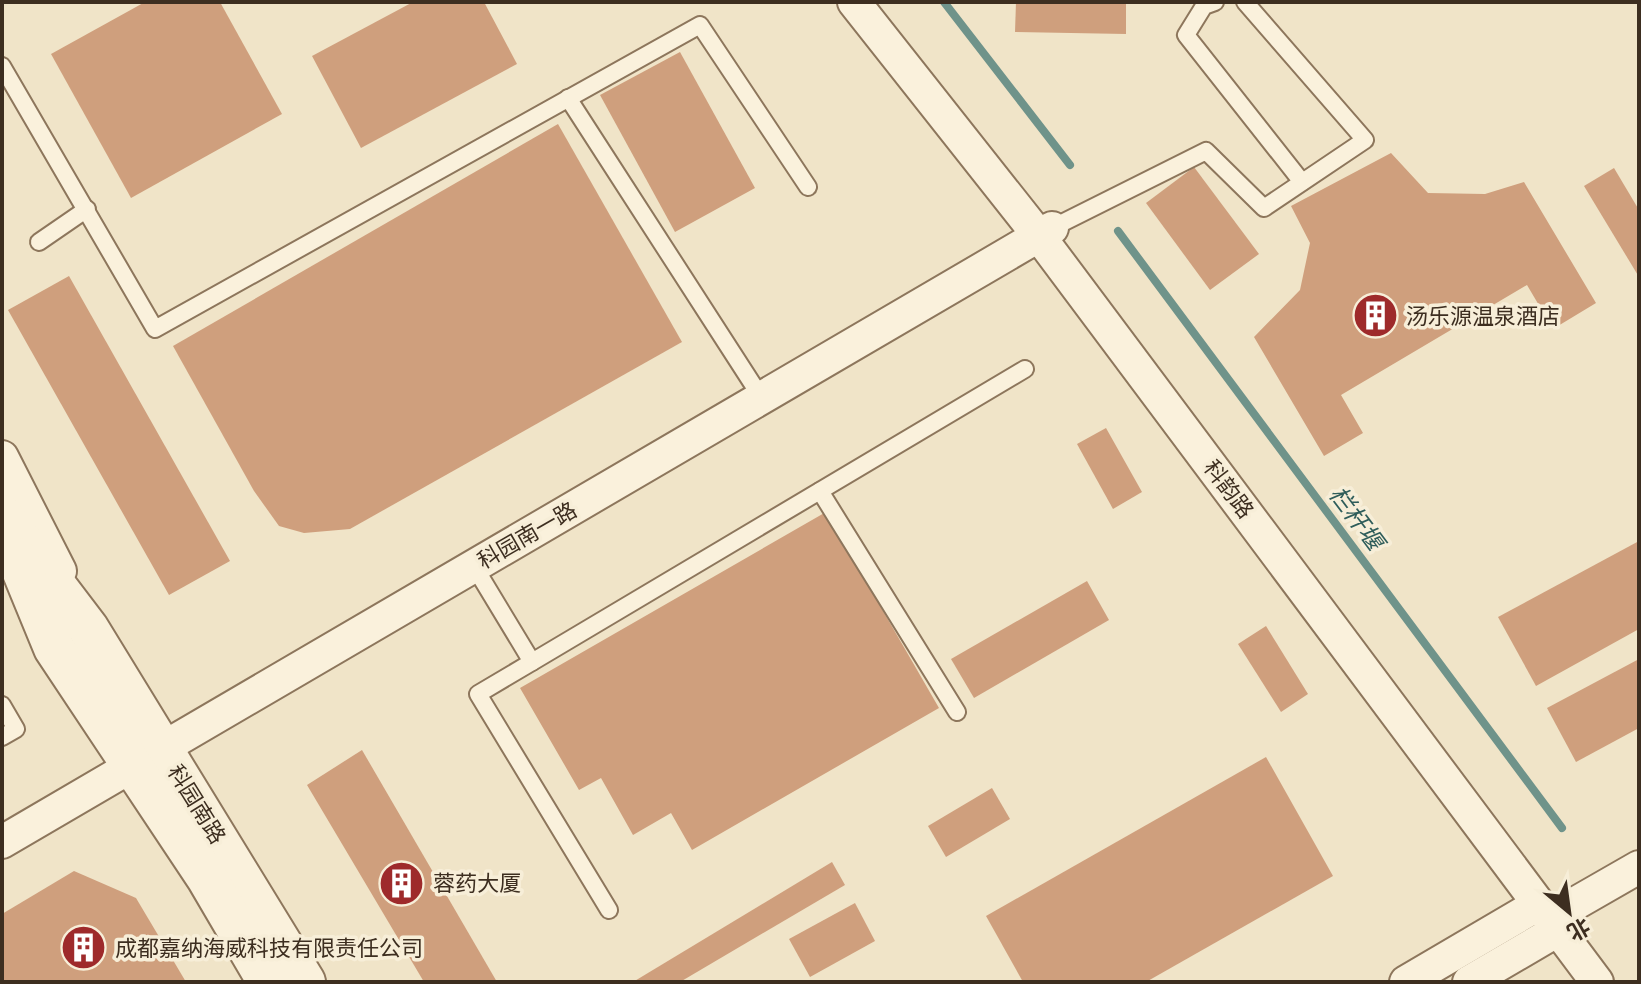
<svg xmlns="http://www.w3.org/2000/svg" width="1641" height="984" font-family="'Noto Serif','Noto Sans SC',serif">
<rect width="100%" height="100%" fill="#f0e4c8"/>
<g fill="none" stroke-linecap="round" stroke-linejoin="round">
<g stroke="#6f938a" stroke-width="8">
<polyline points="944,2 1070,165"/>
<polyline points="1118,231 1562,828"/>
</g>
</g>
<g fill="#cf9f7d">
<polygon points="145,2 220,2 282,114 131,198 51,54"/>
<polygon points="413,2 484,2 517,64 361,148 312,56"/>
<polygon points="1016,2 1126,2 1126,34 1015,32"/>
<polygon points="680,52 755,188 675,232 600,95"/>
<polygon points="558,124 682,342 350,529 304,533 279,526 254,491 173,346"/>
<polygon points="1391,153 1428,193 1485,194 1524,182 1596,303 1553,329 1527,285 1341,395 1363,433 1324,456 1254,337 1300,290 1310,243 1291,206"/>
<polygon points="1194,167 1259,254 1210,290 1146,203"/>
<polygon points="1614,168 1639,210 1639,277 1584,186"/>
<polygon points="69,276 230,561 169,595 8,310"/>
<polygon points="1106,428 1142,492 1113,509 1077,444"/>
<polygon points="826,512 939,708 692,850 671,813 633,835 601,778 579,790 520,688"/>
<polygon points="1639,541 1639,629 1536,686 1498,617"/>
<polygon points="1087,581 1109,620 974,698 951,659"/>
<polygon points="1266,626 1308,694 1281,712 1238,644"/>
<polygon points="1639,659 1639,728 1576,762 1547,708"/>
<polygon points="362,750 497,982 424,982 307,785"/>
<polygon points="1266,757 1333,876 1146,982 1023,982 986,916"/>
<polygon points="992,788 1010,819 946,857 928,826"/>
<polygon points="832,862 845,885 680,982 633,982"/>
<polygon points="74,871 136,898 186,982 2,982 2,914"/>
<polygon points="855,903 875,941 810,977 789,939"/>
</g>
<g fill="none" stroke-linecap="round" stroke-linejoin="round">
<defs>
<g id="service">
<polyline points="1215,2 1204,6 1186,35 1302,182"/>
<polyline points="2,66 155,329 700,25 808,187"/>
<polyline points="568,98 761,397"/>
<polyline points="1052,228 1206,151 1264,208 1365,140 1245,2"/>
<polyline points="39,242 87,209"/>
<polyline points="820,491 957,712"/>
<polyline points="474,566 532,662 1025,369"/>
<polyline points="532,662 478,694 609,910"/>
<polyline points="2,705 16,729 2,737"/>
</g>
<g id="minor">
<polyline points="854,2 1039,236 1597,982"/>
<polyline points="2,457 60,571"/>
<polyline points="2,842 1052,228"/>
<polyline points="1550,918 1639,867"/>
<polyline points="1406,982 1539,904"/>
<polyline points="1469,982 1558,930"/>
</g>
<g id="tertiary">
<polyline points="2,515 88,628 305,982"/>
<polyline points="17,558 54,648 207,878 268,982"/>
</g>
</defs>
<use href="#service" stroke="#8d765c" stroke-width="20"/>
<use href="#minor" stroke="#8d765c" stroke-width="36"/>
<use href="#tertiary" stroke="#8d765c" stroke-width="44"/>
<use href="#service" stroke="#faf1dc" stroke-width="16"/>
<use href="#minor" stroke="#faf1dc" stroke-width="32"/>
<use href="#tertiary" stroke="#faf1dc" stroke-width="40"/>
</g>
<defs>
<symbol id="building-disc" viewBox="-11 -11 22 22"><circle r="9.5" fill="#9e2a2b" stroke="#f7eed8"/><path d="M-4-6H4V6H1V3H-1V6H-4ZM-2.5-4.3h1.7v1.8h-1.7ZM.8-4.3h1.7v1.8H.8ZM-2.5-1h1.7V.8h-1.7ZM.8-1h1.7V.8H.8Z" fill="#fff"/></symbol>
</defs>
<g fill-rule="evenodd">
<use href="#building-disc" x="1350" y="290" width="51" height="51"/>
<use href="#building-disc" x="376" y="858" width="51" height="51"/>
<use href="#building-disc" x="58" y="922" width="51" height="51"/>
</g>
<g text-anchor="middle" stroke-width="7" stroke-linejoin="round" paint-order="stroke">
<g font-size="22" fill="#3d2e20" stroke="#f7eed8" text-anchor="start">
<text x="1406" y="324">汤乐源温泉酒店</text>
<text x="433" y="891">蓉药大厦</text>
<text x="115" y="956">成都嘉纳海威科技有限责任公司</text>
</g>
<g font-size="22" fill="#3d2e20" stroke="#f7eed8">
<text transform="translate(1229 489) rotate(53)" y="8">科韵路</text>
<text transform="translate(527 535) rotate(-30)" y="8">科园南一路</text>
<text transform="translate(197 804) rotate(58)" y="8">科园南路</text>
</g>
<g font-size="24" font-style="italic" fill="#2f5d5a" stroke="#f7eed8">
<text transform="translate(1356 518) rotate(53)" y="8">栏杆堰</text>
</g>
</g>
<rect width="1641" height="984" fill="none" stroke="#3d2e20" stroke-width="8"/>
<g transform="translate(1569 912) rotate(151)" stroke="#f7eed8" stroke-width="6" paint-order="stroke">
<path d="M0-6L14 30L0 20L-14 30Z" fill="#3d2e20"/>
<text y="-12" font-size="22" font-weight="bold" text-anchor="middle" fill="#3d2e20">北</text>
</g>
</svg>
